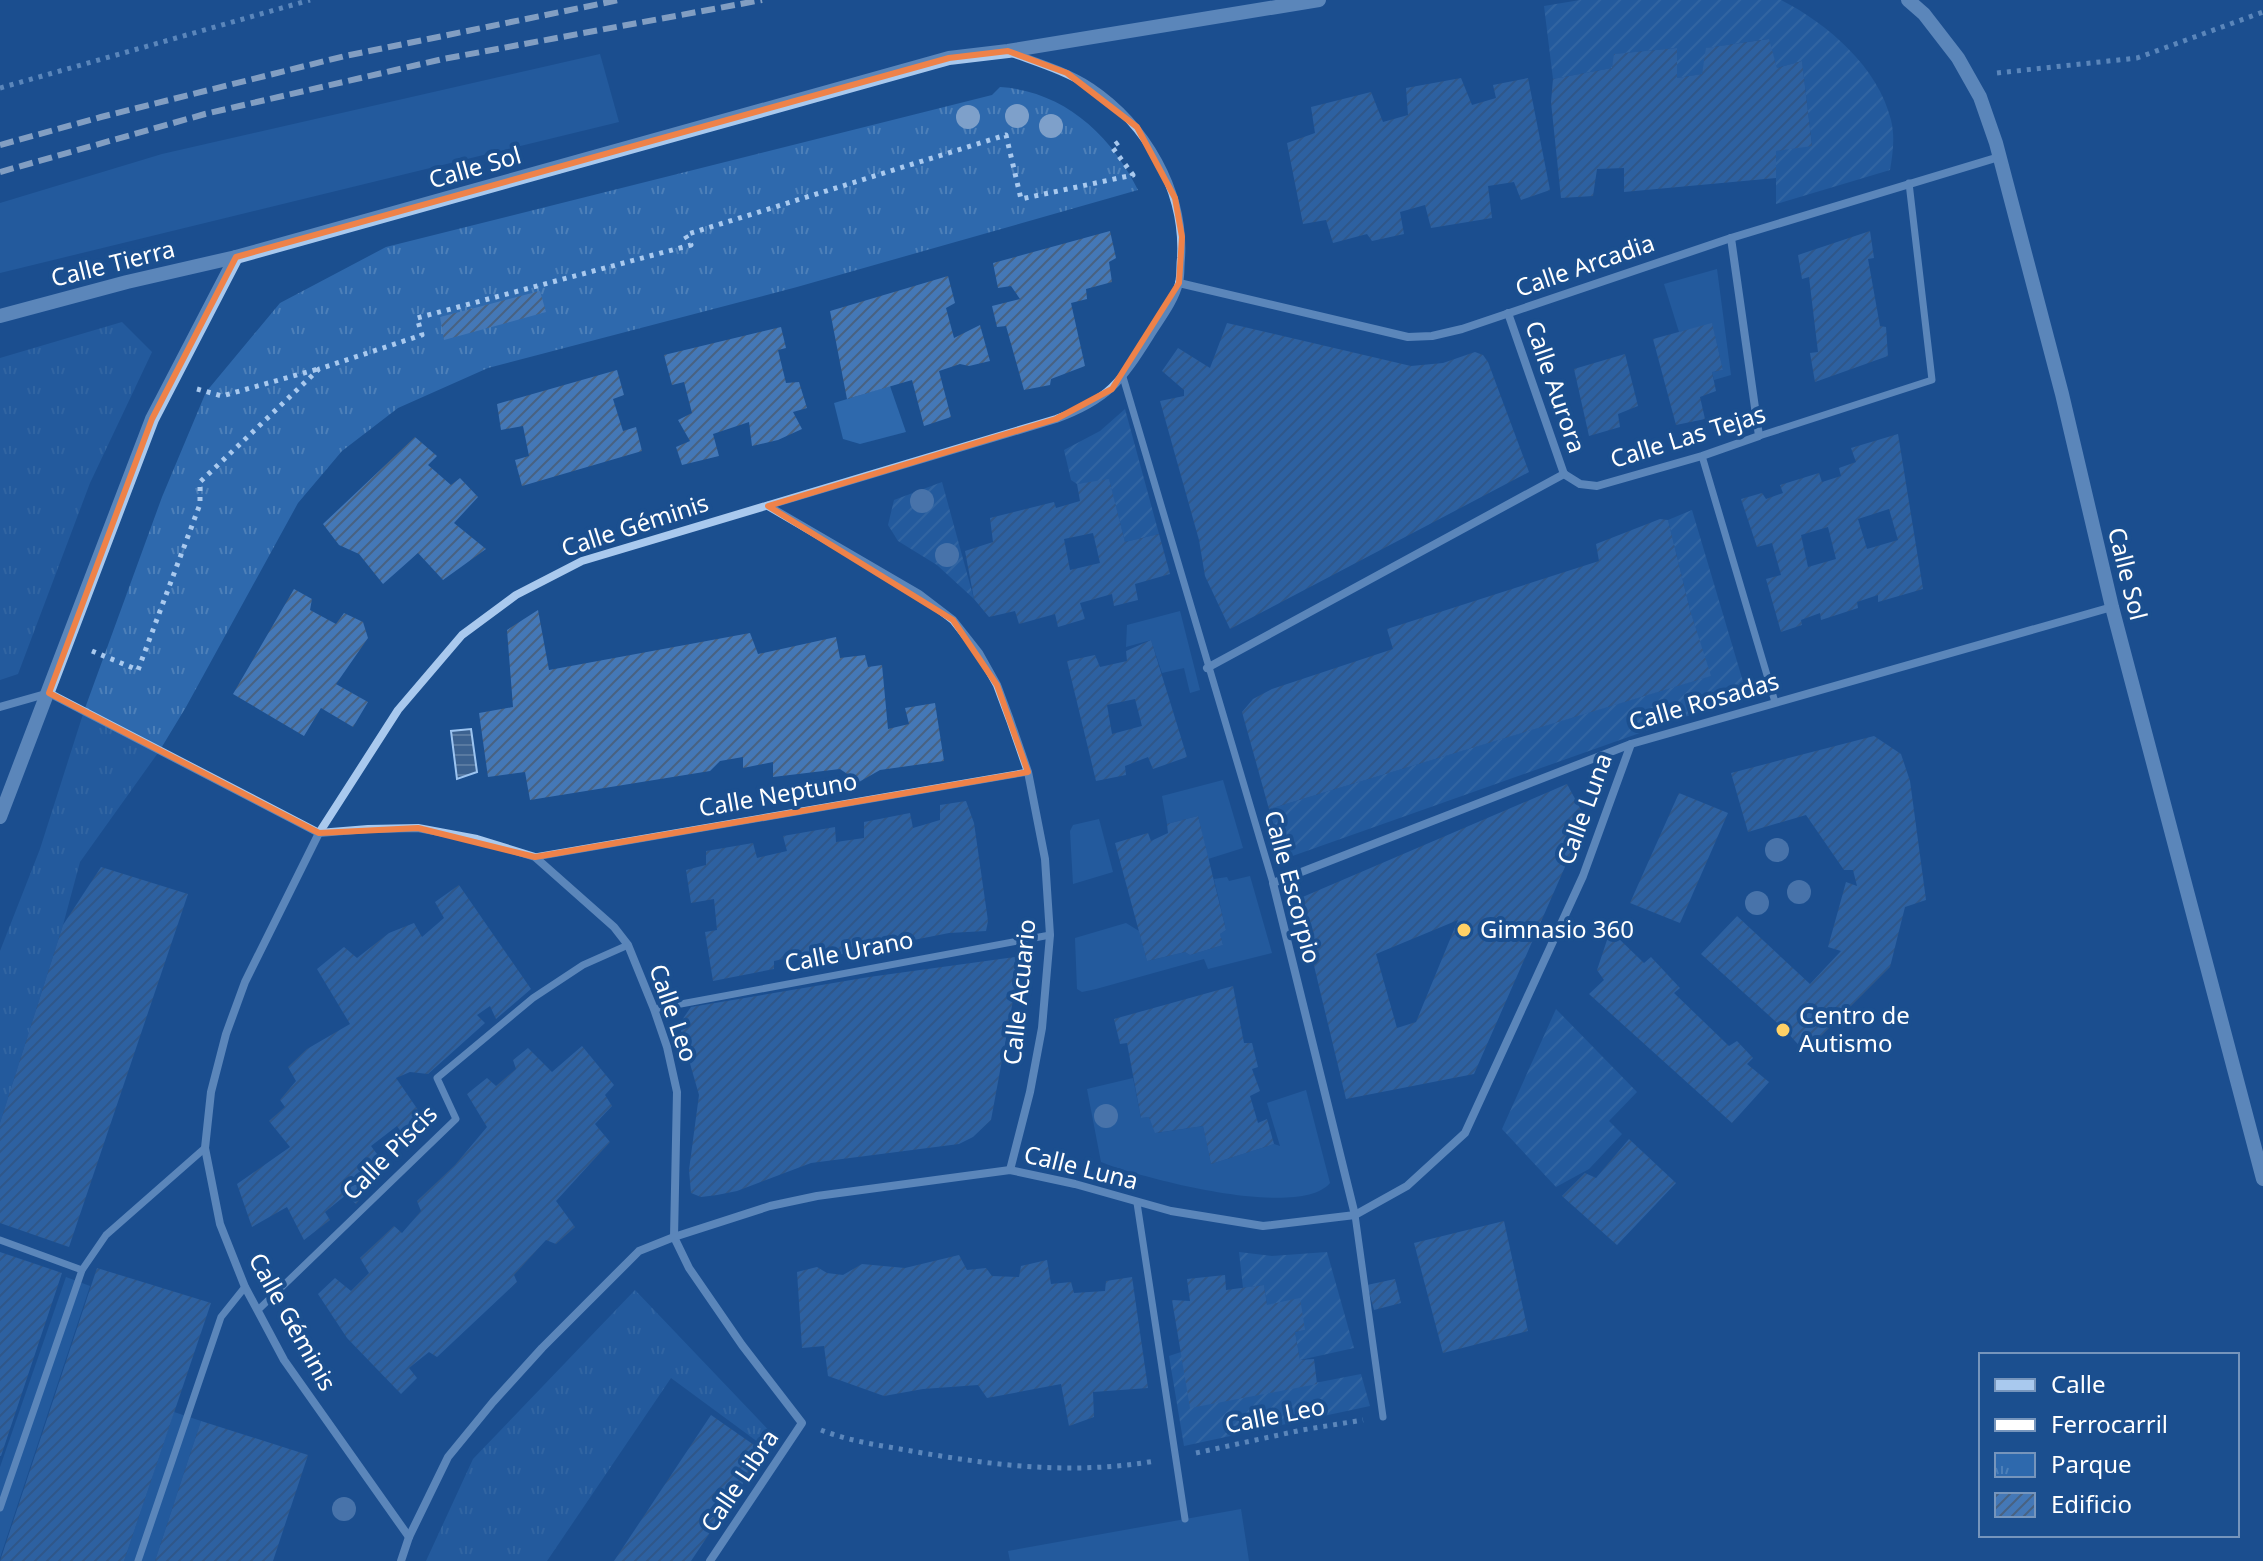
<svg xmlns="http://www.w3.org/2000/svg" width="2263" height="1561" font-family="'Noto Sans',sans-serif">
<defs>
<pattern id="park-tufts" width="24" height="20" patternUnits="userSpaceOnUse" patternTransform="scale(2)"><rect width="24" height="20" fill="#2e69ad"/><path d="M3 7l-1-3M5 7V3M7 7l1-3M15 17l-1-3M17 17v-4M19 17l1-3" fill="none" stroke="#4d80b9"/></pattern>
<pattern id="garden-furrows" width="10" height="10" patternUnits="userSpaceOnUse" patternTransform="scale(2)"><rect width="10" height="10" fill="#2e69ad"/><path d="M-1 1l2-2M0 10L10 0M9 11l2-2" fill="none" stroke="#4d80b9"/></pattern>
<pattern id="water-rules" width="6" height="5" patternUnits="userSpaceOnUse" patternTransform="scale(2)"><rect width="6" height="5" fill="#3c6290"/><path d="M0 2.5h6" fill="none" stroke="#597aa1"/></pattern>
<pattern id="building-hatch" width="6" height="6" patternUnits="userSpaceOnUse" patternTransform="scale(2)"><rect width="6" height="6" fill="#4478b7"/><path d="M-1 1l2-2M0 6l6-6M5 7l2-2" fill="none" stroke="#486282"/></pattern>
</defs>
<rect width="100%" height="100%" fill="#1b4f8f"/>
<g fill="#2e69ad">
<polygon points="600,54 619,122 0,273 0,203 162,154"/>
<polygon points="1717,269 1731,375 1714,380 1712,372 1723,370 1712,324 1679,332 1664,284"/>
<polygon points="890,386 906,432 860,444 843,439 834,403"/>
<polygon points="1180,611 1200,690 1190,693 1184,668 1162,673 1151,640 1126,647 1127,625"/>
<polygon points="1223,780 1243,848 1208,859 1198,816 1167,824 1162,796"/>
<polygon points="1099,819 1113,872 1073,884 1070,831 1073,825"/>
<polygon points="1250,876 1272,953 1208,969 1204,959 1096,989 1082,992 1077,989 1075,938 1126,923 1139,931 1147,961 1185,952 1190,955 1223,945 1220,934 1226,930 1214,879 1227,877 1229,881"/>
<path d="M1133,1078L1141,1118L1149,1117L1156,1133L1203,1126L1211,1164L1274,1144L1280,1146L1267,1103L1306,1090L1330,1183C1299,1220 1142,1178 1101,1162L1087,1089Z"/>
<polygon points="66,1277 90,1286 0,1558 0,1467"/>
<polygon points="174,1412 201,1421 155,1561 124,1561"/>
<polygon points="1241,1509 1249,1561 1010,1561 1008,1551"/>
</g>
<g fill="url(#park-tufts)">
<path d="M1000,87C1064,91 1111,135 1138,190L797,287L488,368L398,408L342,451L298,503L186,707L160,750L80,862L63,925L0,1123V951L40,849L84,711L162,497L206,392L280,303L386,247L992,95Z"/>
<polygon points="122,322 152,352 90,483 18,674 0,680 0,358"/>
<polygon points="635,1290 777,1439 770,1451 671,1378 547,1561 426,1561 473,1459"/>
</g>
<g fill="url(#garden-furrows)">
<path d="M1580,0H1781C1828,24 1878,67 1891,120C1895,137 1893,153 1890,170L1776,204V151L1812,145L1802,61L1777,68L1768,39L1707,48L1702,74L1677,78V48L1615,54L1612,68L1553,79L1544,6Z"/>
<polygon points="1125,409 1159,534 1125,542 1109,480 1077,484 1071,480 1064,450 1100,431"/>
<polygon points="942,482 974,599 937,565 898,541 888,525 894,500"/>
<polygon points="1692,510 1747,695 1284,859 1269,809 1710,676 1690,610 1668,520"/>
<polygon points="1556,1009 1637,1092 1609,1121 1622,1134 1589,1169 1556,1187 1502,1129"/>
<polygon points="1239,1252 1272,1256 1327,1252 1354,1348 1300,1360 1295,1332 1305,1330 1267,1305 1264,1285 1243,1288"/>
<polygon points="1181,1352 1191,1407 1361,1374 1370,1406 1184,1446 1169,1356"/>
</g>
<polygon fill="url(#water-rules)" stroke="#9cc4f0" stroke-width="2" points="471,729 477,772 457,779 451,731"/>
<g fill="url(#building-hatch)" fill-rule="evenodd">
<polygon points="1769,39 1777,68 1802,61 1812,146 1776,151 1776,178 1624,192 1624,168 1597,169 1593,196 1561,198 1551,102 1553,79 1612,68 1614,54 1677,48 1677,78 1702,74 1706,48"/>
<polygon points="1461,78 1472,105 1496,98 1493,85 1528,78 1550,190 1521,200 1514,182 1488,186 1492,218 1431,228 1425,205 1400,212 1404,234 1372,241 1367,234 1333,243 1326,220 1303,224 1287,143 1315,133 1311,107 1371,92 1383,122 1408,115 1406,88"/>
<polygon points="1110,231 1116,258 1109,262 1112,282 1086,289 1087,299 1071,303 1085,366 1051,379 1050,385 1024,390 1006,326 997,327 992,306 1020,299 1011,286 998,288 993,263"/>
<polygon points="1870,231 1874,258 1868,259 1880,326 1886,327 1888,356 1815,382 1810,353 1818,352 1809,277 1802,279 1798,255"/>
<polygon points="948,276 955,303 946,308 954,338 980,325 990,361 969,366 960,364 939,371 951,417 924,426 912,380 847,399 830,311"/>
<polygon points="540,291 546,312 444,340 440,317"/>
<polygon points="1227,323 1411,366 1443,363 1475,352 1483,355 1488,362 1529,472 1230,629 1205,576 1199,540 1160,401 1184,396 1184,390 1162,371 1178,348 1210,368"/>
<polygon points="1712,323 1723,370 1712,372 1716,391 1700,397 1705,419 1676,425 1653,339"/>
<polygon points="781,327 786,348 778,350 786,383 799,382 807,408 793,412 802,429 778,440 752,446 749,422 713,434 719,456 682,465 676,447 690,441 678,420 692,413 684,382 672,385 664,355"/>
<polygon points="1625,354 1638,406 1618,414 1620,427 1589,436 1574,369"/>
<polygon points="617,370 624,395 613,399 623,431 636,427 642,451 522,486 515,460 529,456 523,426 501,430 497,404"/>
<path d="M1898,434L1923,589L1878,602V595L1857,602L1858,608L1821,620L1820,613L1801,620L1802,625L1781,632L1766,579L1781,575L1772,543L1757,547L1741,499L1762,493L1766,499L1783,493L1780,485L1819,473L1822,482L1841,476L1839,468L1856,462L1851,448ZM1889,509L1898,540L1867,549L1858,519ZM1828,527L1836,559L1808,567L1801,535Z"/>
<polygon points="415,437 437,456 428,465 451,485 460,478 478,497 454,523 486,549 443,580 418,553 383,584 359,554 339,545 323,524"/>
<path d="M1109,479L1125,542L1159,534L1170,574L1135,584L1138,600L1114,606L1112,594L1080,603L1085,619L1058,627L1055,614L1019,624L1015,611L989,617L974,599L965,551L993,542L990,518L1054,502L1056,508L1080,501L1077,484ZM1093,533L1100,563L1070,570L1064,539Z"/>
<polygon points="1660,519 1668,520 1690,610 1711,676 1269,809 1242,712 1253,699 1272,689 1393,649 1387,629 1599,561 1596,544"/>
<polygon points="294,589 312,599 310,610 336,624 344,613 363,622 368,638 336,684 368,702 353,727 321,708 304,736 233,694"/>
<polygon points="538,610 549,670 750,633 758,654 836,637 840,658 865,655 868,667 882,665 888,729 909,724 905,708 935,703 944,761 880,770 859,782 840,769 773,777 773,762 743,768 743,757 720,761 710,771 530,800 525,772 488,777 479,713 513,707 507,630"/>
<path d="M1151,640L1187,757L1153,769L1148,757L1125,766L1126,775L1096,781L1067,661L1095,655L1100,667L1127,661L1126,651ZM1135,699L1142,726L1112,734L1107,705Z"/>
<polygon points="1874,736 1901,754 1910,781 1926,900 1905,907 1890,967 1805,1052 1785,1030 1701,954 1737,916 1810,984 1841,951 1828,947 1846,882 1857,886 1853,870 1844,870 1806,815 1748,832 1731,773"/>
<path d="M1567,784L1586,819L1474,1074L1346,1099L1298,899ZM1458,920L1416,1022L1397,1028L1376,954Z"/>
<polygon points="1679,793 1728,813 1680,923 1630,903"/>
<polygon points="966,801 974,823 988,921 986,931 949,933 802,962 796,956 774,961 774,969 713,981 705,932 717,930 714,899 691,903 686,870 706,865 706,851 753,843 757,858 787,851 783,836 835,827 836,842 864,838 864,822 910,813 913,828 940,820 940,805"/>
<polygon points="1198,816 1226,930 1220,934 1223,945 1190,955 1185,952 1147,961 1115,843 1148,833 1151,841 1168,833 1167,824"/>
<polygon points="101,867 188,894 69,1247 0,1223 0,1123 63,925"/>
<polygon points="459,885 531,989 496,1019 490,1006 477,1015 485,1023 428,1074 410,1072 396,1078 429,1126 408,1142 397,1126 371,1146 380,1158 360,1170 373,1184 356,1204 346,1195 325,1212 330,1220 304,1240 287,1207 252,1227 237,1184 290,1147 269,1121 285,1107 280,1100 296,1081 288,1067 307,1049 350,1024 317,969 344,947 357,958 389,933 414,923 422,937 444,918 435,902"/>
<polygon points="1615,935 1644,963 1651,957 1680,988 1674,993 1729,1046 1737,1041 1753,1058 1747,1064 1769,1082 1732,1123 1589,994 1604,980 1597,970 1608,937"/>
<polygon points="1015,957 1018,973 991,1120 973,1137 959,1144 811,1163 737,1191 717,1195 701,1197 691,1193 689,1170 699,1095 681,1032 682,1020 691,1007 869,977"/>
<polygon points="1233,986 1244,1043 1252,1043 1258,1067 1252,1069 1260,1091 1250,1096 1258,1123 1267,1119 1274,1144 1211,1164 1203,1126 1155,1133 1149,1117 1141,1118 1127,1043 1120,1044 1114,1019"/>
<polygon points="582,1046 614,1085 605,1095 612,1106 595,1124 610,1142 556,1201 575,1227 556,1244 546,1240 514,1275 517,1282 437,1357 429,1352 409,1368 417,1378 401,1394 347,1338 318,1294 335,1278 351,1291 369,1273 360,1258 394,1226 402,1233 421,1211 417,1201 455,1165 487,1127 467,1094 487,1078 496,1086 516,1069 513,1060 528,1048 552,1072"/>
<polygon points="1629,1139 1676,1183 1617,1245 1562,1196 1585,1173 1596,1178"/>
<polygon points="1504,1221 1528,1331 1443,1353 1414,1243"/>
<polygon points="0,1252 62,1273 1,1456 0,1456"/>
<polygon points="959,1255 967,1270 986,1268 992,1276 1019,1277 1021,1266 1047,1260 1051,1284 1071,1282 1074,1293 1105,1291 1106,1281 1132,1277 1148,1388 1093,1392 1094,1417 1069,1426 1061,1384 987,1398 978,1385 923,1389 884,1396 828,1376 824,1346 802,1348 797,1272 817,1267 827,1273 843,1275 862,1264 905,1268"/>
<polygon points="97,1268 211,1303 124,1561 0,1561"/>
<polygon points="1225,1275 1226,1290 1264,1285 1267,1305 1300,1298 1305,1330 1295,1332 1300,1360 1314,1359 1317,1384 1190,1408 1172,1300 1190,1301 1187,1279"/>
<polygon points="1395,1279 1401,1303 1374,1310 1367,1285"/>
<polygon points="711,1415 764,1452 691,1561 614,1561"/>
<polygon points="201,1421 308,1455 273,1561 155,1561"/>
</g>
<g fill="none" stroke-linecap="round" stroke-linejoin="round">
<g stroke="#a9c9ee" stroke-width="5" stroke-dasharray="4 6" stroke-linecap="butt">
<polyline points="1997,73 2137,58 2263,12"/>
<polyline points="0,88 310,0"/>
<polyline points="197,389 222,396 318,369"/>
<polyline points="92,651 138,670 200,504 200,482 319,369 422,335 417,318 691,245 685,235 1006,135 1021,199 1133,175 1112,147 1120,141"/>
<path d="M821,1430C851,1442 885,1446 917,1452C997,1466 1074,1475 1155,1461"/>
<polyline points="1196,1453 1302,1430 1363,1420"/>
</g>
<g stroke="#a9c9ee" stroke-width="7">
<polyline points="1123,377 1273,883"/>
<polyline points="1759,436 1932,380 1909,183"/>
<polyline points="1702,456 1775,702"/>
<polyline points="535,857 1028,772"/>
<polyline points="654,1009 1050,935"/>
<polyline points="1137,1203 1185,1519"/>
<polyline points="1355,1215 1383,1417"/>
<polyline points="0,1240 82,1270"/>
<polyline points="258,1310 456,1119 437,1078 533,998 583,965 628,945"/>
<polyline points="0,1508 82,1270 106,1235 205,1148"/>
<polyline points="138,1561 221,1317 245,1287"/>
</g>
<g stroke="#a9c9ee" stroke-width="8">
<polyline points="1179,283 1408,337 1432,336 1462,329 1731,238 1999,157"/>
<polyline points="1508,313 1564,474"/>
<polyline points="1564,474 1580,484 1597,486 1702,456 1759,436 1731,238"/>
<polyline points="768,506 919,594 953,620 979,653 997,685 1010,720 1028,772 1045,859 1050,935 1042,1028 1030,1092 1010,1170"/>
<polyline points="1207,668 1564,474"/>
<polyline points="0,707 49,693 319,833 368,829 418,828 477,839 535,857 614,927 628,945 654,1009 667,1047 677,1092 674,1237 689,1268 742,1345 802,1423 710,1561"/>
<polyline points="1355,1215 1273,883 1631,744 2112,607"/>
<path d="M409,1537L284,1360L245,1287L220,1224L205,1148L211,1092L226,1034L245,982L319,833L398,710L462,635L516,595L582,561L1056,419C1108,400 1121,382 1150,336C1160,320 1175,301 1179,283C1181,275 1180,266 1181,258C1185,190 1146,124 1091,87C1066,71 1039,63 1012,53"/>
<polyline points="401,1561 409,1537 448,1457 493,1402 542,1348 639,1251 674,1237 770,1206 817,1196 1010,1170 1075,1184 1171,1211 1263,1226 1355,1215 1407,1186 1465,1133 1583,876 1631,744"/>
</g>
<g stroke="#a9c9ee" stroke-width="14">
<polyline points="1908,0 1924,14 1958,58 1980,97 1996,143 2062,394 2112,607 2263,1179"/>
<polyline points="0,316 127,282 236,257 949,58 1008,51 1319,0"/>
<polyline points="0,817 152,419 236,257"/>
</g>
<g stroke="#fff" stroke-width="6" stroke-dasharray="14 6" stroke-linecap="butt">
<polyline points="0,145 101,117 345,56 619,0"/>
<polyline points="0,172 205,114 443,59 762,0"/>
</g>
</g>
<g fill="#7ea0ca">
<circle cx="1017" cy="116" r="12"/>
<circle cx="968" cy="117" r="12"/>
<circle cx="1051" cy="126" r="12"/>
<circle cx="922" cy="501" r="12"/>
<circle cx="947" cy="555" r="12"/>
<circle cx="1777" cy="850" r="12"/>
<circle cx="1799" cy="892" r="12"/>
<circle cx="1757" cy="903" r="12"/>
<circle cx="1106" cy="1116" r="12"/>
<circle cx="344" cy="1509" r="12"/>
</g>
<path d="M0 0H2263V1561H0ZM1008,51L1067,73L1137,127L1175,198L1182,237L1179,283L1112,389L1056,419L768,506L953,620L997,685L1028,772L535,857L418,828L319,833L49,693L152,419L236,257L949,58Z" fill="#1b4f8f" fill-opacity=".55" fill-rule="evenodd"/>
<path fill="none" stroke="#ee8249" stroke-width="6" stroke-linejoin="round" d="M1008,51L1067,73L1137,127L1175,198L1182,237L1179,283L1112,389L1056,419L768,506L953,620L997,685L1028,772L535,857L418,828L319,833L49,693L152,419L236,257L949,58Z"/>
<g fill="#ffd166" stroke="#1b4f8f" stroke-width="3">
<circle cx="1464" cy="930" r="8"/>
<circle cx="1783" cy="1030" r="8"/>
</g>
<g text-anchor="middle" stroke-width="8" stroke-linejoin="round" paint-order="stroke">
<g font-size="24" fill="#fff" stroke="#1b4f8f">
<text transform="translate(475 168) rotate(-16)" y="8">Calle Sol</text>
<text transform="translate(113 264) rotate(-14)" y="8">Calle Tierra</text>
<text transform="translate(1585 266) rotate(-19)" y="8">Calle Arcadia</text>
<text transform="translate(1555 387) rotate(71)" y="8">Calle Aurora</text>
<text transform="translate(1688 437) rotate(-17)" y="8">Calle Las Tejas</text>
<text transform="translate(635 526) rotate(-18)" y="8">Calle Géminis</text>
<text transform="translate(2127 574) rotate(76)" y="8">Calle Sol</text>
<text transform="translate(1704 702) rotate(-16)" y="8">Calle Rosadas</text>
<text transform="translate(778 795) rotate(-10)" y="8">Calle Neptuno</text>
<text transform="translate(1585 809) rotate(-70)" y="8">Calle Luna</text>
<text transform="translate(1292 887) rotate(75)" y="8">Calle Escorpio</text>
<text transform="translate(849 952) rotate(-11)" y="8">Calle Urano</text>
<text transform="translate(1020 992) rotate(-84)" y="8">Calle Acuario</text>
<text transform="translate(673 1013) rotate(71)" y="8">Calle Leo</text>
<text transform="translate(390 1153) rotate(-45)" y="8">Calle Piscis</text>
<text transform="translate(1081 1168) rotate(14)" y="8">Calle Luna</text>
<text transform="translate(292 1322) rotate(61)" y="8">Calle Géminis</text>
<text transform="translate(1275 1416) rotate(-11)" y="8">Calle Leo</text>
<text transform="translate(740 1481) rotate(-56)" y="8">Calle Libra</text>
</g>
<g font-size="24" fill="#fff" stroke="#1b4f8f" text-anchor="start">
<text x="1480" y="938">Gimnasio 360</text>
<text x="1799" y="1024">Centro de<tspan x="1799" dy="28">Autismo</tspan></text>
</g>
</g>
<rect x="1979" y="1353" width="260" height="184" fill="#1b4f8f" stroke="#7695bc" stroke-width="2"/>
<rect x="1995" y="1379" width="40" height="12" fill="#a9c9ee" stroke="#7695bc" stroke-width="2"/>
<text x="2051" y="1393" font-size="24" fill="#ffffff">Calle</text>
<rect x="1995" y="1419" width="40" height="12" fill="#ffffff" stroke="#7695bc" stroke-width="2"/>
<text x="2051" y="1433" font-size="24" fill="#ffffff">Ferrocarril</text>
<rect x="1995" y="1453" width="40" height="24" fill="url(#park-tufts)" stroke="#7695bc" stroke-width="2"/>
<text x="2051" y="1473" font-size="24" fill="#ffffff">Parque</text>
<rect x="1995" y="1493" width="40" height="24" fill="url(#building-hatch)" stroke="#7695bc" stroke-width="2"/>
<text x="2051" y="1513" font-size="24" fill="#ffffff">Edificio</text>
</svg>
